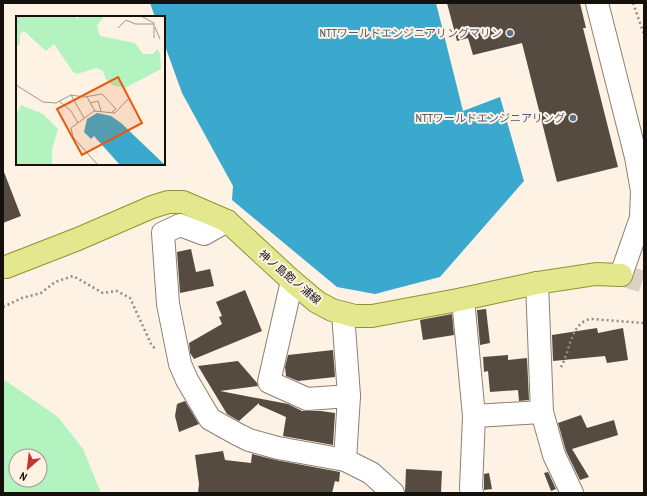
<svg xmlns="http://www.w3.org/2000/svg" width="647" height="496" font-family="'Archivo Narrow','Noto Sans JP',sans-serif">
<rect width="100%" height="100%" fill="#fdf2e4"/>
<path fill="#b2f3c0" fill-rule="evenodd" d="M3,379L58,417L83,449L101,493H3ZM16,456H40V480H16Z"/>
<polygon fill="#3ba9ce" points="150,3 436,3 463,111 500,97 524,181 440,277 375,294 337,287 232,200 233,186 182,93 164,43 164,17 155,17"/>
<g fill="#564b41">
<polygon points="447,3 580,3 586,28 583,28 618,167 557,182 522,43 473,55 468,38 457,41"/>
<polygon points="3,172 4,172 21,216 3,223"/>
<polygon points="191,249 196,272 210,269 214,286 180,293 177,252"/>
<polygon points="245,290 262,331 194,359 190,353 189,343 222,324 219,317 222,316 216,302"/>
<polygon points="486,309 490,343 480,345 477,310"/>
<polygon points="452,314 454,335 423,340 420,320"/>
<polygon points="597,328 598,333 623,328 628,360 607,363 605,356 553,361 552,335"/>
<polygon points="333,350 335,377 298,381 286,376 285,367 288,355"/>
<polygon points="508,355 508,360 527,358 529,400 519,401 518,390 490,392 488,371 484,372 483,357"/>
<polygon points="238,361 257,383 258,386 220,391 288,404 302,411 321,411 335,413 333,445 283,436 286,417 259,405 259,403 239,421 227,414 198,366"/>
<polygon points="185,401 199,424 179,432 175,416 177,404"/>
<polygon points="581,415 587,428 614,420 618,435 572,449 589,477 580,480 566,451 558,423"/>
<polygon points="223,451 225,460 251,463 252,454 276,460 340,472 339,482 335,481 332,493 198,493 199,484 195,455"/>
<polygon points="406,469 442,471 441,493 405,493"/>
<polygon points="548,472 556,489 551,491 544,473"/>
<polygon points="489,473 492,489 484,490 484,474"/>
</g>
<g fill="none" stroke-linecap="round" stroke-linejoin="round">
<polyline stroke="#dad0c3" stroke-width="22" stroke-dasharray="22 11" stroke-linecap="butt" points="621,275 644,282"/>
<defs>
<g id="minor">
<polyline points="597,3 636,157 642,191 641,218 621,275"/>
<polyline points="227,221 204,234 180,225 163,233 168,304 180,364 187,380 210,419 237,434 249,440 278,448 345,460 371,473 393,493"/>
<polyline points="292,281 269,382 307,399 349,396"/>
<polyline points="537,283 542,412 554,455 572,493"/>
<polyline points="463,299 474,416 471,488 472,493"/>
<polyline points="343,313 349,396 345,460"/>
<polyline points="474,416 542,412"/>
</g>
<polyline id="major" points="6,267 78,239 152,207 168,202 183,202 227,221 292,281 317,302 332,310 355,316 372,316 463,299 537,283 596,274 621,275"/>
</defs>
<use href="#minor" stroke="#8a8073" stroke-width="24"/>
<use href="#major" stroke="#8e9330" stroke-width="24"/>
<g stroke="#938b81" stroke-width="2.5" stroke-dasharray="2 3" stroke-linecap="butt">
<polyline points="633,3 644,34"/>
<polyline points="3,307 22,298 41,293 55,282 73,276 103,293 117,291 130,298 152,346 156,349"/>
<path d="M561,367C569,353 570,331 583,322C586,320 589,319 592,319L644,323"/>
</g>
<use href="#minor" stroke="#fff" stroke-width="22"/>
<use href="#major" stroke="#e3e88f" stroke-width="22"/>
</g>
<g fill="#5c6f8a" stroke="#fdf2e4" stroke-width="1.5">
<circle cx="510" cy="33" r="4"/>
<circle cx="573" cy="118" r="4"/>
</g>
<g text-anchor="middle" stroke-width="4" stroke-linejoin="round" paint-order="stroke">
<g font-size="11" fill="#4e5e75" stroke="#fdf2e4" text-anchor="end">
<text x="502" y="37">NTTワールドエンジニアリングマリン</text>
<text x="565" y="122">NTTワールドエンジニアリング</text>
</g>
<g font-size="11" fill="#14100b" stroke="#fdf2e4">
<text transform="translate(290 277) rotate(40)" y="4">神ノ島飽ノ浦線</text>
</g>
</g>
<g transform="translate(16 16)">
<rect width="149" height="149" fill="#fdf2e4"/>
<path d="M0,0H59L61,3L64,0H88L81,10L84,20L119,27L127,38H137L141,33L144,37L145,53L109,72L96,69L90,64L87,55L80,52L61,58L57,56L38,28L30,35L8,15L4,18V28L0,30ZM5,89L27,98L42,113L36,134V149H0V99Z" fill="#b2f3c0"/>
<path d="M81,97L95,100L105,107L149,149H104L78,120L75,123L68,116L71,103Z" fill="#3ba9ce"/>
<path fill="none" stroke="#a0988d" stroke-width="1" d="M125,0L138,7V22M139,11L144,23M102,12L110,4L119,8H138M0,69L27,86L40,87L55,79L68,81L86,78L100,93L96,96M55,79L68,102M71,81L79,95M43,85L55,95L62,107M74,87L82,85L85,95M55,112L57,121L82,149M55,112L78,95L99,97L113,82"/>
<path fill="#e8590c" fill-opacity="0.15" stroke="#e8590c" stroke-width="2" d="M102,61L126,107L66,139L41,93Z"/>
<rect width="149" height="149" fill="none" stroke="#14100b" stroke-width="2"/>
</g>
<rect width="647" height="496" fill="none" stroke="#14100b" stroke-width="8"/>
<g transform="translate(28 468) rotate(208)"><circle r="19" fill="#fdf2e4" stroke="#a0988d"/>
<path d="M0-3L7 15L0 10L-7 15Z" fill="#c43532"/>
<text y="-6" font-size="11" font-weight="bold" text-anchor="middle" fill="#14100b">N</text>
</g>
</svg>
